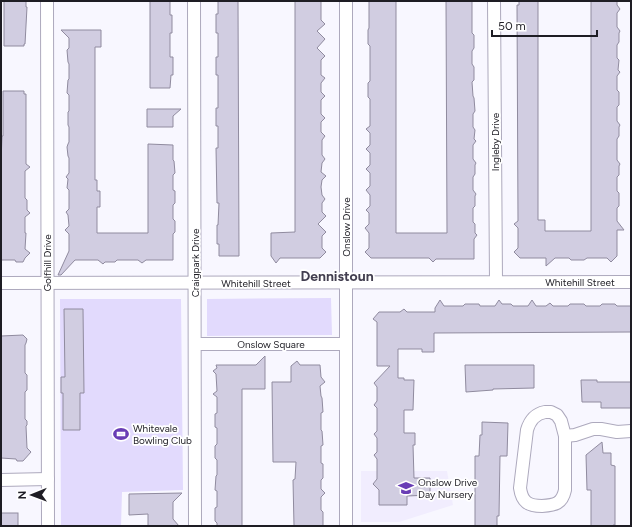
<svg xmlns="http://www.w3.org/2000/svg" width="632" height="527" font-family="Figtree,sans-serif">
<rect width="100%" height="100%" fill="#f8f7ff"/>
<polygon fill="#f1edfe" points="361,471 447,471 453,505 399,522 361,522"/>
<g fill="#e2dafd">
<polygon points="331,298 332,335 207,336 207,299"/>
<polygon points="60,299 181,299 183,490 122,492 121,526 61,526"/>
</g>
<g fill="#d1cde1" stroke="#908b9f">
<polygon points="4,1 26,1 26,7 27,7 25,44 24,44 24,46 4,46"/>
<polygon points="150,1 170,1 170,15 172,15 172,33 170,33 170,57 173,57 173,75 171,75 170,88 150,88"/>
<polygon points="218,1 238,1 239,256 219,256 219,244 217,244 217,225 218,225 219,203 217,203 216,148 218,148 218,126 216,126 216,108 218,108 218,75 216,75 216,57 218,57 218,33 216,33 216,14 218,14"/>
<polygon points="295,1 321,1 321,20 325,24 317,31 325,39 317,48 325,56 321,60 321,75 325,78 321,83 321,92 325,96 321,100 321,114 325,118 321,122 321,132 325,136 322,140 322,155 325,159 322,163 321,172 326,176 322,180 321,187 322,195 325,199 322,203 322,212 326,216 318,224 326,232 322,236 322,248 326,252 320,258 280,258 276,263 271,256 271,233 295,232"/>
<polygon points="369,1 396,1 396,233 447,233 446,1 472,1 472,33 474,35 474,48 472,51 472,64 474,67 474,80 472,82 473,96 474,98 475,111 473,114 473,127 475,130 474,139 476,141 473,145 473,159 476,163 475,165 475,174 473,177 473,190 476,194 475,196 475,206 473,208 473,222 475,224 475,233 477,235 474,239 474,259 436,259 433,262 429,258 371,258 365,252 369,248 369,233 365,228 369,224 369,213 366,210 370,206 370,195 366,190 370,186 370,173 366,169 370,165 370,153 366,149 370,145 370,133 366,129 370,126 370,99 368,97 368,83 370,81 370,46 368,44 368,30 369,28"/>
<polygon points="519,1 538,1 538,220 545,220 545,231 591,231 591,1 617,1 617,5 620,9 617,13 617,27 620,31 619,33 619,42 617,45 617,58 619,60 618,70 620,72 617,76 617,90 619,92 619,105 617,107 617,121 620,125 619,127 619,136 617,139 617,160 620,164 619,166 619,175 617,177 617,191 619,193 619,206 617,208 617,221 624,230 617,230 617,256 611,262 607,258 587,258 584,260 571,260 569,258 555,258 546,266 546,258 520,258 514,252 518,248 518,228 514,224 518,221 517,5 519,5"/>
<polygon points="61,30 101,30 101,47 95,47 95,180 97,180 97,191 100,191 100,207 97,207 97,233 148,233 148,144 173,145 173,160 174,161 175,173 173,175 173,190 175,191 175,203 173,205 173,219 175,221 175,232 173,234 173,260 146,260 142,263 138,260 117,260 115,262 105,262 103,264 98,260 75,260 61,275 58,275 69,251 69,234 65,230 69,226 68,215 66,212 69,209 69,190 67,188 68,179 66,177 69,173 69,158 68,156 67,147 68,144 69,142 69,127 68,125 68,112 69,111 69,95 67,93 68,80 69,79 69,64 68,62 67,50 69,48 69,38"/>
<polygon points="3,91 24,91 24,94 26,94 26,164 30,167 25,171 25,198 27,200 27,210 30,213 25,217 25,233 26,233 25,249 30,253 25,258 23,262 16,262 15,260 1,260 1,162 2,136 3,136"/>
<polygon points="147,109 181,109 173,116 173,127 147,127"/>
<polygon points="440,300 444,306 463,306 465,304 479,304 480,306 495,306 499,300 502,304 511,304 513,306 528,306 532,300 536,306 546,306 550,303 553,306 568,306 570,304 584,304 586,306 600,306 602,304 615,304 617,306 631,306 631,332 434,333 434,352 422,352 422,349 398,349 398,378 404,378 404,380 414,380 413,410 404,410 404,433 415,433 415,445 413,445 414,478 430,478 430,495 407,496 407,505 379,505 379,490 373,484 377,479 377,459 374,455 377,452 377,438 374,434 377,431 377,408 374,405 377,401 377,387 374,383 390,366 377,366 377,322 373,319 379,312 400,312 404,309 407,312 435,312 435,308"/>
<polygon points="64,309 83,309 84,393 80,393 80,430 63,430 63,393 61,393 61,377 65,377"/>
<polygon points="23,335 27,339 26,343 25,345 25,373 27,375 27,390 25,392 25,419 27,421 27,425 26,426 27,448 31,452 23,461 17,461 16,459 1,458 1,336"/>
<polygon points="265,356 265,389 242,389 242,526 217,526 217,523 215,521 215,508 217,507 217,491 215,490 216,476 217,475 217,460 215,458 215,446 217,444 217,428 215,427 215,414 217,413 217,397 213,394 217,391 216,374 213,371 217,368 216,365 256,365"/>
<polygon points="297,361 300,365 320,365 321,377 325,382 320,386 321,396 322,398 323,412 321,413 321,430 322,431 323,445 321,446 321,463 323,464 323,478 321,480 321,489 325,493 321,497 321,510 323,512 323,526 294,526 293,480 295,479 296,462 273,462 272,382 291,382 291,366"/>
<polygon points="465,365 534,365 534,388 493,389 493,390 466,392"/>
<polygon points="581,380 597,380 597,382 631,382 631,408 601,408 601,402 582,402"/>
<polygon points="482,422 508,423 507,456 500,456 499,516 497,516 497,526 475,526 475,456 479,456 480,435 482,435"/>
<polygon points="602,442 603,453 611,453 611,465 615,466 615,525 613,525 613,526 591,526 591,490 587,490 586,455"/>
<polygon points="182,493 173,502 173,519 179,526 148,526 148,514 129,515 129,494"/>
<rect x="1" y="513" width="17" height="13"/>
</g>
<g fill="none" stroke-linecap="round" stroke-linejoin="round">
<defs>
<g id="minor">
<polyline points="47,1 48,526"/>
<polyline points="194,1 195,526"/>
<polyline points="346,1 346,526"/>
<polyline points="494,1 496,282"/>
<polyline points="1,283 631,282"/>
<polyline points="195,344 346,344"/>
<path d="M545,412H551L557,415L561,421L565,436V490C562,504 555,505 542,506C528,506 522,502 520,488L527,430C530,420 535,414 545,412Z"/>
<polyline points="565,436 575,435 593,429 601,429 617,432 631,431"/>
<polyline points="1,480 48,479"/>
</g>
</defs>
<use href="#minor" stroke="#ada9bd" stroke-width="14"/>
<use href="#minor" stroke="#fff" stroke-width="12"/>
</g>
<defs>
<symbol id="stadium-bare" viewBox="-9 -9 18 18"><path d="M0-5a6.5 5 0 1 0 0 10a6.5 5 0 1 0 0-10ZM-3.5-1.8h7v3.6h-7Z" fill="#693db5" stroke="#fff" stroke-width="2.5" paint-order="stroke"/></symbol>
<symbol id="school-bare" viewBox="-9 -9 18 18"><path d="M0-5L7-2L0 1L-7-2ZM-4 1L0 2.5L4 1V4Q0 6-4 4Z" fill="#693db5" stroke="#fff" stroke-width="2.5" paint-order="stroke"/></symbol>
</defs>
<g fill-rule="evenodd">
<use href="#stadium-bare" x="110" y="423" width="22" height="22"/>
<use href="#school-bare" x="395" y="477" width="22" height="22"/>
</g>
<g text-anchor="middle" stroke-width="3.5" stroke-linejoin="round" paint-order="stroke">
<g font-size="10" fill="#1e1d24" stroke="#fff">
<text transform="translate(495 142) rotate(-90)" y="4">Ingleby Drive</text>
<text transform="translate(346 227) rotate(-90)" y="4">Onslow Drive</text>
<text transform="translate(47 263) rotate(-90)" y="4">Golfhill Drive</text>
<text transform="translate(195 263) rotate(-90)" y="4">Craigpark Drive</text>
<text x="580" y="286">Whitehill Street</text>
<text x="256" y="287">Whitehill Street</text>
<text x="271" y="348">Onslow Square</text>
</g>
<g font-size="10" fill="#1e1d24" stroke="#fff" text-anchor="start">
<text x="133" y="432">Whitevale<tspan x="133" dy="12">Bowling Club</tspan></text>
<text x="418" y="486">Onslow Drive<tspan x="418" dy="12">Day Nursery</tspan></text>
</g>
<g font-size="14" font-weight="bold" fill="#433f50" stroke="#fff">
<text x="337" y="281">Dennistoun</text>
</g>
</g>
<rect width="632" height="527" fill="none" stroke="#1e1d24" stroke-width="4"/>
<g transform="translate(32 495) rotate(269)" stroke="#ffffff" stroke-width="3" paint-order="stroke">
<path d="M0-3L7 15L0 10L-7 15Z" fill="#1e1d24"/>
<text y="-6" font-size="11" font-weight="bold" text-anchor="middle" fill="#1e1d24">N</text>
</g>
<path d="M492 30v6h105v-6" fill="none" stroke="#1e1d24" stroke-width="2"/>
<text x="498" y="30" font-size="12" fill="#1e1d24" stroke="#ffffff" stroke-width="3" paint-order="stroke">50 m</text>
</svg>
